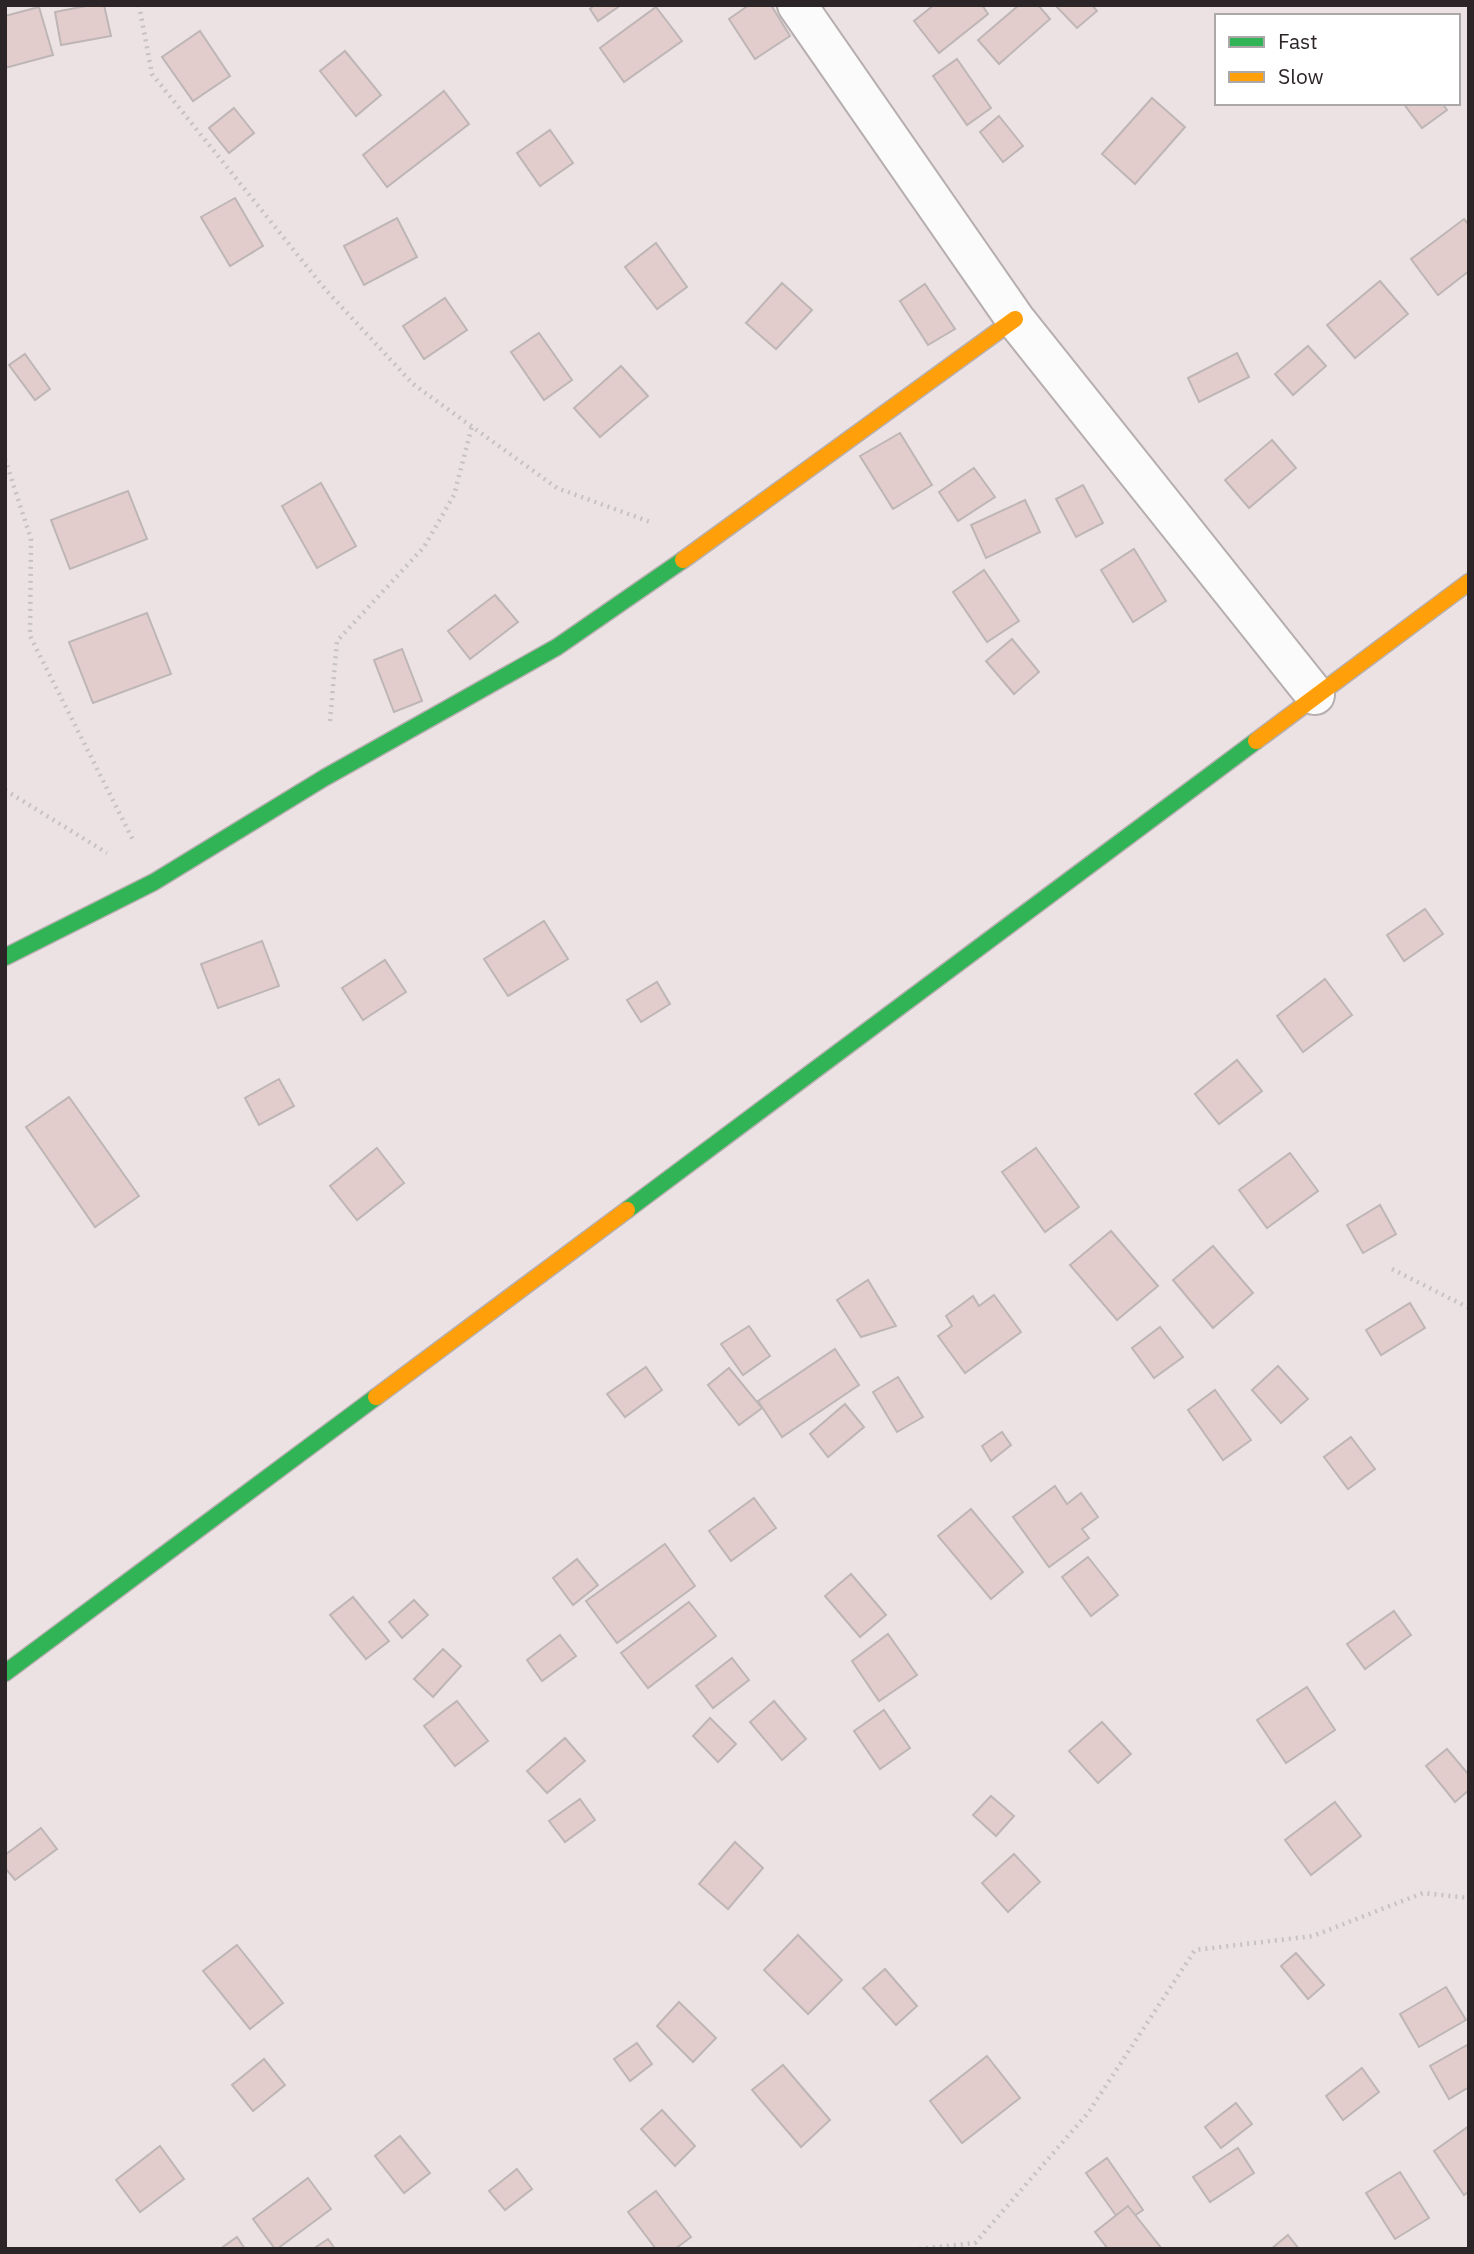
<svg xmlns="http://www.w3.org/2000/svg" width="1474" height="2254" font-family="'IBM Plex Sans',sans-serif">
<rect width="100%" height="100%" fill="#ece2e4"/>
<g fill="#e3cdcc" stroke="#beb6b6" stroke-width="2">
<polygon points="91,5 104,5 111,36 61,45 55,12"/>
<polygon points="594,5 621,5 598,21 590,9"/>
<polygon points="749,5 771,5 790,36 755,59 729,19"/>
<polygon points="934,5 982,5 988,14 939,53 914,21"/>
<polygon points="1019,5 1038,5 1050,19 999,64 978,40"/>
<polygon points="1055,5 1092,5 1097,11 1077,28"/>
<polygon points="39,7 53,55 5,68 5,16"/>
<polygon points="656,7 682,41 624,82 600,48"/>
<polygon points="200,31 230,76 193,101 162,57"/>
<polygon points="345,51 381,95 356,116 320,71"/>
<polygon points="957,59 991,108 967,125 933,76"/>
<polygon points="444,91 469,124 387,187 363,155"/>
<polygon points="1152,98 1185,127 1135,184 1102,154"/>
<polygon points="1403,103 1442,103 1447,110 1422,128"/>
<polygon points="234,108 254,133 229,153 209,128"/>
<polygon points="999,116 1023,146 1003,162 980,132"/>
<polygon points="550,130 573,163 540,186 517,153"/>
<polygon points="235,198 263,246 230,266 201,217"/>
<polygon points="397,218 417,257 364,285 344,246"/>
<polygon points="1464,219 1469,225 1469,271 1438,295 1411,259"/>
<polygon points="656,243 687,287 657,309 625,267"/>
<polygon points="1380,281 1408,314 1355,358 1327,325"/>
<polygon points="782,283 812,310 776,349 746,323"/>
<polygon points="925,284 955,329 928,345 900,301"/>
<polygon points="445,298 467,330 424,359 403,326"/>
<polygon points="539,333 572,380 544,400 511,352"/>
<polygon points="1308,346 1326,366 1293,395 1275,374"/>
<polygon points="1237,353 1249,377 1199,402 1188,378"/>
<polygon points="25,354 50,389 35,400 9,365"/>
<polygon points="621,366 648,396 600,437 574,408"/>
<polygon points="900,433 932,485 893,509 860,456"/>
<polygon points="1272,440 1296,468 1249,508 1225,480"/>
<polygon points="974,468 995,497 958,521 939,492"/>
<polygon points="321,483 356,546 317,568 282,506"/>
<polygon points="1083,485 1103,523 1076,537 1056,499"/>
<polygon points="128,491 147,539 70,569 51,520"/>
<polygon points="1025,500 1040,532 986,558 971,525"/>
<polygon points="1134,549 1166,601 1133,622 1101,570"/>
<polygon points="984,570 1019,621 987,642 953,592"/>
<polygon points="495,595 518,622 470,659 448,631"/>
<polygon points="147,613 171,674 93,703 69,642"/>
<polygon points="1012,639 1039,672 1014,694 986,661"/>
<polygon points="402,649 422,701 394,712 374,660"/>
<polygon points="1425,909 1443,934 1404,961 1387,935"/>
<polygon points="544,921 568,959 508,996 484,959"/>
<polygon points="262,941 279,986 218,1008 201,964"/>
<polygon points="385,960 406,992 363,1020 342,988"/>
<polygon points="1325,979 1352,1015 1303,1052 1277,1016"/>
<polygon points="657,982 670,1004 641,1022 627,1000"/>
<polygon points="1237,1060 1262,1091 1219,1124 1195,1094"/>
<polygon points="279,1079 294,1106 259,1125 245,1098"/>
<polygon points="69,1097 139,1196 95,1227 26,1127"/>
<polygon points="377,1148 404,1183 357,1220 330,1186"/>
<polygon points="1036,1148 1079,1207 1045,1232 1002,1172"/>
<polygon points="1290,1153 1318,1191 1267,1228 1239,1190"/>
<polygon points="1380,1205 1396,1234 1363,1253 1347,1225"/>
<polygon points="1111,1231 1158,1286 1117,1320 1070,1265"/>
<polygon points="1213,1246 1253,1293 1213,1328 1173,1280"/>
<polygon points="868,1280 896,1326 861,1337 837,1300"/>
<polygon points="994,1295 1021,1332 965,1373 938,1336 952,1326 946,1316 973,1296 979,1306"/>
<polygon points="1410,1303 1425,1328 1381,1355 1366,1330"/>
<polygon points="749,1326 770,1356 743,1375 721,1344"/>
<polygon points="1160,1327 1183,1357 1154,1378 1132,1348"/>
<polygon points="835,1349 859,1385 782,1437 758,1401"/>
<polygon points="1278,1366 1308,1399 1281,1423 1252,1390"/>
<polygon points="646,1367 662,1390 625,1417 607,1394"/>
<polygon points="729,1368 762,1408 739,1425 708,1385"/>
<polygon points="898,1377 923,1417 897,1432 873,1392"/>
<polygon points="1215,1390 1251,1440 1223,1460 1188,1410"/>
<polygon points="845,1404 864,1427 828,1457 810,1434"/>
<polygon points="1002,1432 1011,1445 991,1461 982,1446"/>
<polygon points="1351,1437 1375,1469 1348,1489 1324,1457"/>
<polygon points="1055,1486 1067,1504 1081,1493 1098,1517 1082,1529 1089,1538 1049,1567 1013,1517"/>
<polygon points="754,1498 776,1528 731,1561 709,1531"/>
<polygon points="971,1509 1023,1572 991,1599 938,1536"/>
<polygon points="665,1544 695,1586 617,1643 586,1601"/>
<polygon points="1088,1557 1118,1595 1091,1616 1062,1577"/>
<polygon points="577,1559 598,1585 573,1605 553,1578"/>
<polygon points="851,1574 886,1615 860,1637 825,1596"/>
<polygon points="353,1597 389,1641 366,1659 330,1615"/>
<polygon points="414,1600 428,1615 402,1638 389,1622"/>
<polygon points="689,1602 716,1636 648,1688 621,1653"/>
<polygon points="1394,1611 1411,1635 1365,1669 1347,1644"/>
<polygon points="888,1634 917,1675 879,1701 852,1661"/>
<polygon points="560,1635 576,1656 542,1681 527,1660"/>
<polygon points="443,1649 461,1666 433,1697 414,1679"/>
<polygon points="732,1658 749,1680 713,1708 696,1686"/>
<polygon points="1307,1687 1335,1730 1286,1763 1257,1720"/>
<polygon points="457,1701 488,1741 455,1766 424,1726"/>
<polygon points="774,1701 806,1739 782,1760 750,1722"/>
<polygon points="884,1710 910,1748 880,1769 854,1731"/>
<polygon points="710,1718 736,1744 718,1762 693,1736"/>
<polygon points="1102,1722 1131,1754 1098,1783 1069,1751"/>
<polygon points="565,1738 585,1761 547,1793 527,1771"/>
<polygon points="1447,1749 1469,1775 1469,1790 1455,1802 1426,1766"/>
<polygon points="991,1796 1014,1816 996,1836 973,1815"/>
<polygon points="580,1799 595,1820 565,1842 549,1821"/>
<polygon points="1335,1802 1361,1836 1311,1875 1285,1840"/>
<polygon points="41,1828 57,1849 15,1880 5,1868 5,1855"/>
<polygon points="735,1842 763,1868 728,1909 699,1884"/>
<polygon points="1014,1854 1040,1882 1008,1912 982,1883"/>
<polygon points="798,1935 842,1980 808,2014 764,1970"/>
<polygon points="237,1945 283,2003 250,2029 203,1971"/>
<polygon points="1296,1953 1324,1985 1308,1999 1281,1966"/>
<polygon points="885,1969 917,2006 896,2025 863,1988"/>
<polygon points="1446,1987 1466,2020 1419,2047 1400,2014"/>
<polygon points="679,2002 716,2038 693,2062 657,2026"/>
<polygon points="637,2043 652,2064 630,2081 614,2059"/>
<polygon points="1469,2044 1469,2087 1449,2099 1430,2066"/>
<polygon points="987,2056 1020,2098 962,2143 930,2101"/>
<polygon points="264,2059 285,2085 253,2111 232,2085"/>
<polygon points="783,2065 830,2120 801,2147 752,2090"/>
<polygon points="1362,2068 1379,2092 1343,2120 1326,2096"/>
<polygon points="1236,2103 1252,2124 1221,2148 1205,2127"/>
<polygon points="662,2110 695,2146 675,2166 641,2129"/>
<polygon points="1469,2126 1469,2191 1464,2195 1434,2151"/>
<polygon points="400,2136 430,2173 404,2193 375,2156"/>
<polygon points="160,2146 184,2179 140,2212 116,2180"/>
<polygon points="1238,2148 1254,2173 1210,2202 1193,2177"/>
<polygon points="1107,2158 1143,2210 1122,2224 1086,2173"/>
<polygon points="517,2169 532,2189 505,2210 489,2191"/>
<polygon points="1400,2172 1429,2218 1395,2239 1366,2193"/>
<polygon points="308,2178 331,2209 277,2249 275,2249 253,2219"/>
<polygon points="656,2191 691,2237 675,2249 656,2249 628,2212"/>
<polygon points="1128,2206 1162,2249 1108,2249 1095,2232"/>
<polygon points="1288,2235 1299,2249 1271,2249"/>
<polygon points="237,2237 245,2249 220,2249"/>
<polygon points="328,2239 335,2249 313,2249"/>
</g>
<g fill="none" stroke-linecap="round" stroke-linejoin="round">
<defs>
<polyline id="street" points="797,5 1015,319 1315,695"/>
<g id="fast">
<polyline points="5,957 154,882 324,778 557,647 683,560"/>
<polyline points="627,1210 1256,741"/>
<polyline points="5,1673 376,1397"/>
</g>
<g id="slow">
<polyline points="683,560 1015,319"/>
<polyline points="1256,741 1469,582"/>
<polyline points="376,1397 627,1210"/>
</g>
</defs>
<use href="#street" stroke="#b6aeaf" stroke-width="42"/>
<use href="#fast" stroke="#b6aeaf" stroke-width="19"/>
<use href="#slow" stroke="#b6aeaf" stroke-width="19"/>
<g stroke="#c7c2c3" stroke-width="4.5" stroke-dasharray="2 5" stroke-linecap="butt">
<polyline points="139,5 152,74 325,289 413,384 557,488 653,523"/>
<polyline points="5,459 31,539 30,636 133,840"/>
<polyline points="330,721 337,641 424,547 454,495 472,426"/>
<polyline points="5,790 107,853"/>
<polyline points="1392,1269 1469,1308"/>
<polyline points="919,2249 975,2243 1088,2113 1195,1950 1313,1936 1423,1893 1469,1898"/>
</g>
<use href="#street" stroke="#fcfbfb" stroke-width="38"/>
<use href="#fast" stroke="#30b455" stroke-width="16"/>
<use href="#slow" stroke="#ff9f0a" stroke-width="16"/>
</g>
<rect width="1474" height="2254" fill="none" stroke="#2c2527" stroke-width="14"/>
<rect x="1215" y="14" width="245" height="91" fill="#ffffff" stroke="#aba8a9" stroke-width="2"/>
<rect x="1229" y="37" width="35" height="10" fill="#30b455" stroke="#aba8a9" stroke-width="2"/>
<text x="1278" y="49" font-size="21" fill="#2c2527">Fast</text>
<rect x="1229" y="72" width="35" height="10" fill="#ff9f0a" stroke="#aba8a9" stroke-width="2"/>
<text x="1278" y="84" font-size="21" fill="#2c2527">Slow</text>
</svg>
